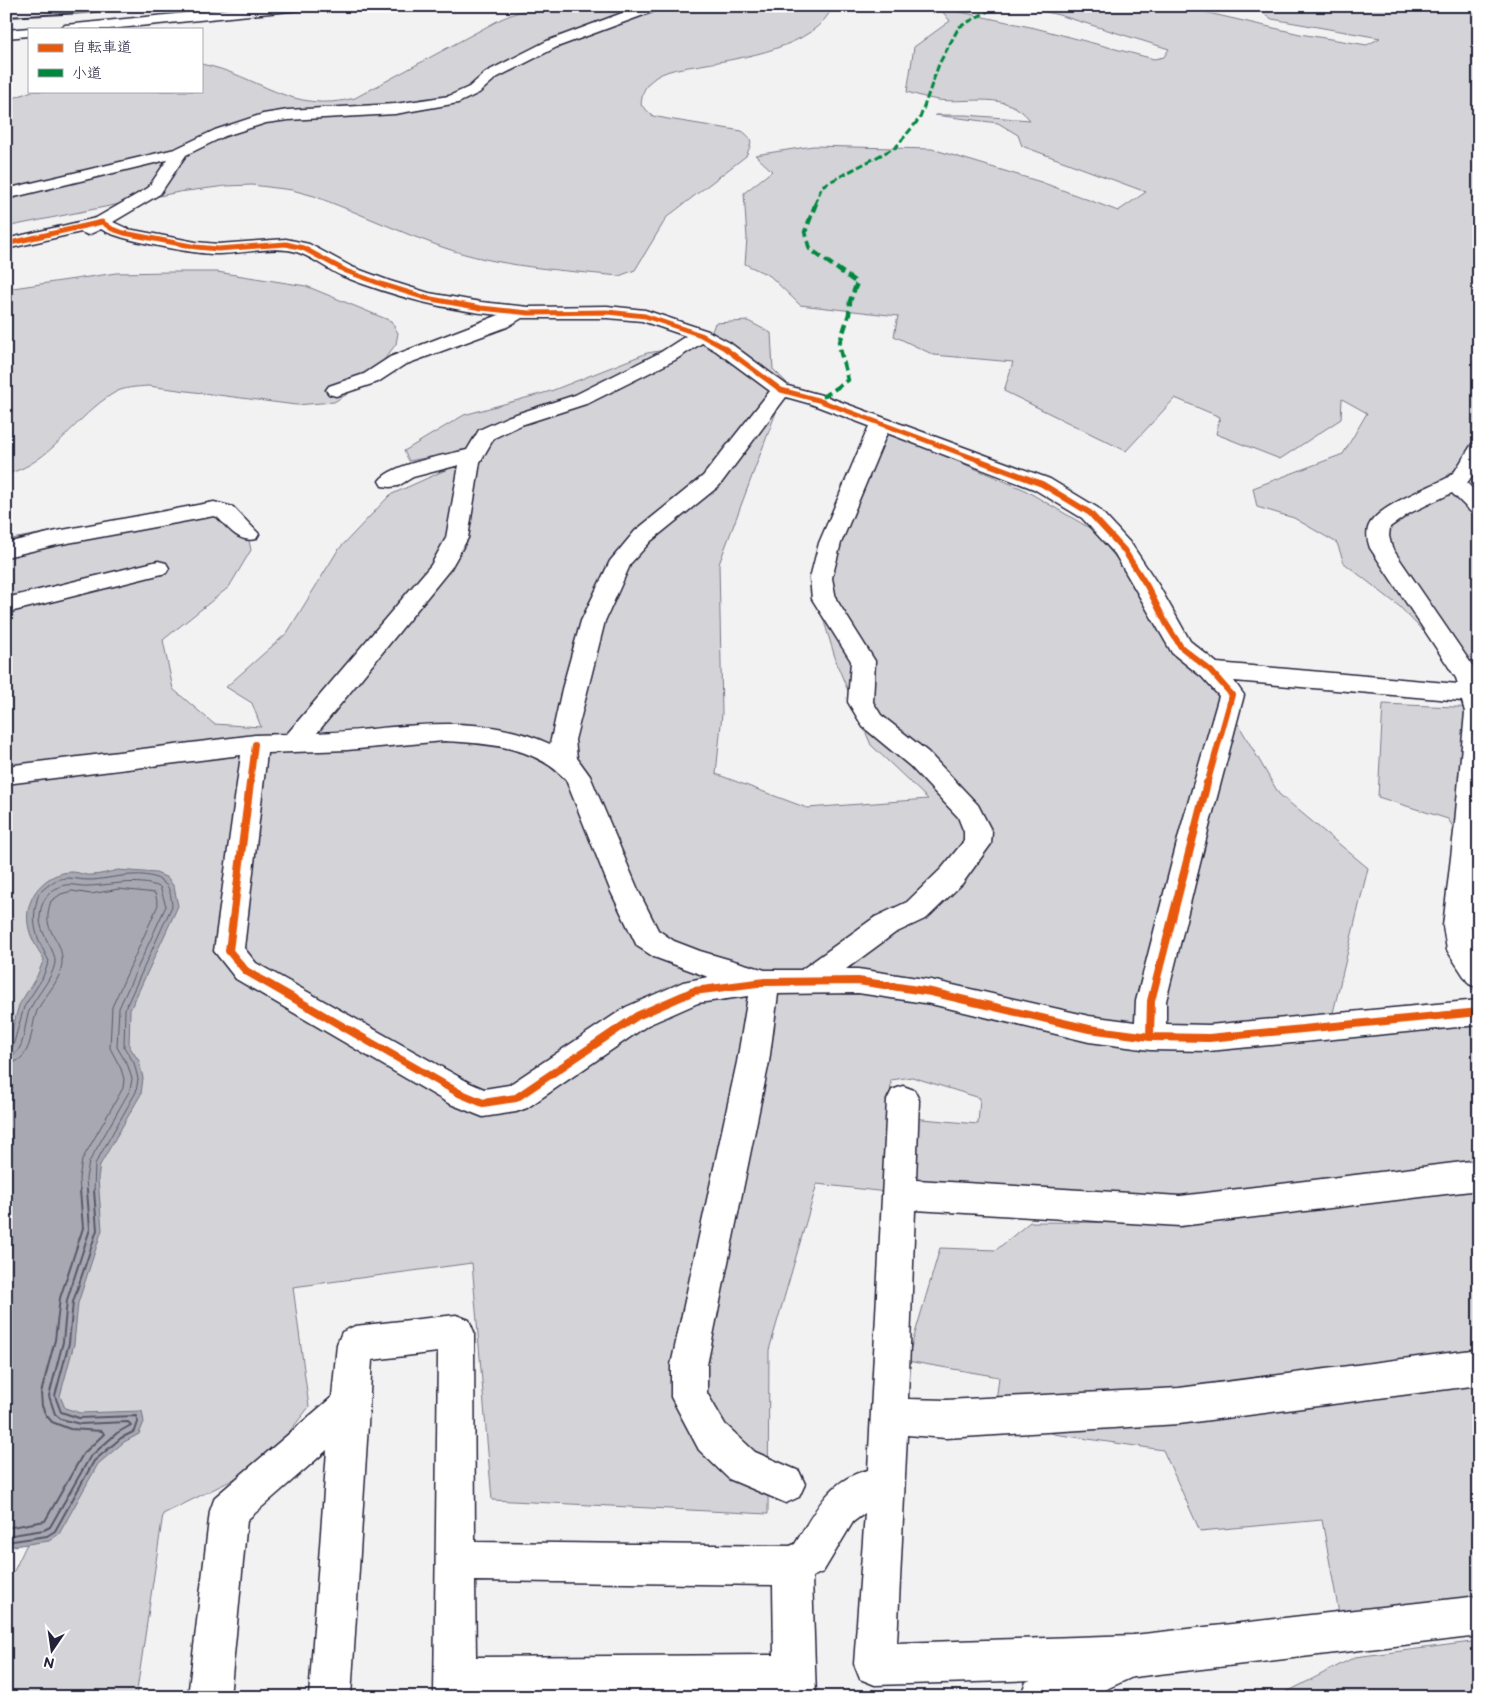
<svg xmlns="http://www.w3.org/2000/svg" width="1485" height="1703" font-family="'Balsamiq Sans','Klee One',sans-serif">
<rect width="100%" height="100%" fill="#f2f2f3"/>
<filter id="ink" filterUnits="userSpaceOnUse"><feTurbulence type="fractalNoise" baseFrequency=".02" numOctaves="2"/><feDisplacementMap in="SourceGraphic" scale="10" xChannelSelector="R" yChannelSelector="G"/><feConvolveMatrix kernelMatrix="1 2 1 2 8 2 1 2 1" color-interpolation-filters="sRGB"/></filter>
<g filter="url(#ink)">
<g fill="#d3d3d8" stroke="#7a7a8a">
<path d="M533,6H833C815,48 741,58 701,65C684,68 664,69 651,81C643,88 642,96 641,105L653,116L668,119L742,131C755,140 751,144 746,156L667,217L635,270L619,276C560,270 499,267 442,247C399,232 357,212 314,196L292,190L252,185L226,186L179,192L6,227V101L32,91H201V64C259,75 290,115 355,98L501,19Z"/>
<path d="M1021,6H1178L1300,34L1367,45L1380,38L1272,19L1252,6H1479V689L1399,606L1344,563L1337,543L1294,518L1257,507L1253,488L1343,454L1367,413L1342,399L1341,419L1280,459L1216,434L1220,417L1175,398L1126,451L1004,391L1013,362L934,355L894,336L898,316L800,305L770,276L745,264L747,238L744,193L772,171L755,155L813,146L932,149L1041,182L1118,211L1146,192L1022,146L1018,135L998,123L935,115H966L1030,120C1006,90 971,104 938,100C927,98 917,95 907,92L914,47L950,21L942,11L951,10L1035,28L1154,59L1164,57L1169,49L1059,15Z"/>
<path d="M170,272H217L306,286L391,321L398,333L396,344L384,360L349,393L334,402L296,405L148,386C137,387 124,387 114,393C76,415 51,464 6,474V289L116,273Z"/>
<polygon points="748,321 771,333 773,369 787,383 719,564 722,714 716,774 807,808 928,799 871,745 838,667 811,579 874,431 905,439 1023,489 1093,530 1140,587 1175,656 1220,693 1279,794 1368,868 1332,1017 1479,1024 1479,1599 1340,1619 1322,1520 1200,1531 1163,1450 1054,1434 995,1410 999,1377 907,1361 940,1248 996,1250 1030,1222 1204,1223 1400,1200 1178,1203 917,1188 911,1118 978,1124 980,1098 912,1077 891,1080 886,1192 817,1184 769,1350 768,1514 492,1500 472,1263 293,1287 309,1407 263,1465 163,1514 136,1697 6,1697 6,1579 14,1571 52,1491 58,952 6,1082 6,540 204,504 245,522 251,550 229,587 163,640 173,689 214,724 261,727 252,703 226,687 287,633 338,550 390,495 452,467 456,452 409,461 404,451 464,415 551,391 647,353 708,343 715,323"/>
<polygon points="1383,704 1479,708 1479,868 1448,819 1378,797"/>
<polygon points="1479,875 1479,993 1474,992 1455,955"/>
<polygon points="1479,1641 1479,1697 1277,1697 1355,1657"/>
</g>
<path fill="#a8a8b2" stroke="#727282" d="M118,870L156,873L168,878L174,887L178,906L130,1010L129,1046L139,1061L143,1078L141,1094L100,1165L98,1178L102,1230L78,1303L74,1344L60,1396L65,1408L80,1413L142,1411L144,1422L139,1434L124,1442L98,1464L59,1534L49,1541L6,1547V1052L19,1005L37,976L44,959C37,948 30,938 28,924C24,898 45,872 72,872C79,872 85,876 91,875C100,875 109,872 118,870Z"/>
<g fill="none" stroke-linecap="round" stroke-linejoin="round">
<g stroke="#58586b" stroke-width="1">
<path d="M6,1050L13,1046L24,1007L42,979L49,961C35,935 30,922 39,893C44,889 49,884 55,881C67,875 77,880 89,880C110,880 148,866 165,884C171,889 171,899 172,906L125,1009L124,1047L134,1063L138,1079L136,1092L95,1164L94,1191"/>
<path d="M6,1056C11,1056 16,1054 19,1049C26,1037 24,1022 30,1009C37,994 52,980 55,963C57,951 39,935 40,917C40,904 47,892 59,887C69,882 79,887 89,886C114,885 135,878 160,887L166,906L119,1008L117,1047L128,1066L132,1079L130,1090L89,1162L86,1178L87,1191"/>
<path d="M6,1064C13,1063 19,1061 23,1056C33,1043 31,1026 37,1011C45,994 63,980 62,959C61,934 40,934 51,901L61,894L72,891L91,894L119,889L155,893L158,905L112,1007L110,1048L121,1069L124,1079L123,1088L82,1160L79,1179L80,1191"/>
</g>
<g stroke="#58586b" stroke-width="2">
<polyline points="6,1528 45,1521 83,1454 104,1434 102,1431 70,1429 52,1422 46,1415 42,1406 41,1393 55,1340 60,1298 83,1228 80,1190"/>
<polyline points="6,1536 44,1530 50,1527 90,1457 117,1433 131,1425 128,1422 80,1424 61,1419 55,1414 49,1396 63,1342 67,1300 90,1229 87,1190"/>
<polyline points="6,1542 47,1536 55,1531 94,1461 121,1438 135,1431 138,1422 136,1416 79,1418 61,1412 55,1396 69,1343 73,1302 97,1230 94,1190"/>
</g>
<defs>
<g id="street">
<path d="M641,6H661L660,9L557,47L496,78L479,93L458,103L395,114L288,120L266,123L225,136L186,155L160,194L113,222L128,229L196,242L218,244L286,239L309,244L352,267L390,281L429,293L481,302L529,307L607,306L645,310L708,331L730,343L788,386L825,396L1050,479L1098,508L1132,545L1159,586L1190,641L1217,663L1458,684L1456,678L1370,548C1368,542 1366,535 1368,528C1374,507 1428,488 1447,478L1455,471L1472,444L1479,442V466L1467,483L1479,495V513L1471,512L1452,493L1410,513L1390,527L1389,536L1392,548L1479,675V858L1471,926L1479,951V988L1469,984L1452,958L1447,950L1443,926L1455,823L1465,712L1462,701L1234,681L1244,695L1208,831L1166,1001V1024L1209,1025L1479,1000V1025L1209,1051L1150,1050L1089,1042L931,1004L858,993L778,994L769,1062L707,1365V1393L725,1424L755,1452L799,1471L805,1484L799,1497L786,1503L729,1479L699,1450L671,1397V1365L737,1062L748,996L698,1003L648,1025L527,1108L516,1112L483,1117L448,1103L236,979L214,951L241,755L6,784V766L255,735L287,734L431,565L446,538L459,465L413,477L398,486L390,487L382,486L379,481C391,464 446,455 467,450L479,430L507,417L575,395L661,352L686,336L642,321L607,318H522L507,327L404,365L378,382L336,396L329,394L326,390L329,386L364,374L390,357L499,315C445,310 392,296 342,276C324,268 307,252 287,250C266,247 241,254 219,254C199,255 117,240 101,229L88,235L81,232L6,249V239L96,218L148,188L167,160L6,199V189L175,149L215,130L263,114L288,110L395,104L449,96L469,87L486,72L547,41ZM702,343L716,351L770,391L703,476L635,531L610,561L581,621L562,689L550,744C473,709 396,730 317,733L451,568L468,538L480,462L494,438L521,425L589,403L675,360ZM786,397L811,404L869,426L819,543L810,578L812,599L851,661L848,702L863,727L910,766L958,817L964,832V841L942,868L907,902L875,917L801,970H765L700,951L674,941L658,930L639,892L590,776L577,758L575,740L605,621L631,563L651,541L719,486ZM887,433L1034,489L1082,518L1115,554L1172,653L1202,677L1219,696L1180,831L1136,1001L1135,1022L1089,1016L931,980L858,969H846L895,933L927,918L962,884L991,844L992,832L978,805L928,752L881,715L873,702L875,661L836,599L832,578L841,543ZM444,741C486,743 536,746 566,780L611,892L637,946L654,957L708,977L683,982L626,1007L509,1085L484,1089L470,1083L256,963L244,948L267,753L347,750Z"/>
<path d="M214,502L233,507L259,534L256,539C238,543 229,528 217,517L214,516L57,545L6,557V543L57,531Z"/>
<polygon points="158,561 166,563 169,568 166,573 6,613 6,598"/>
<path d="M903,1086L914,1090L919,1100L916,1180L1180,1196L1479,1160V1190L1180,1226L915,1210L908,1399L946,1400L1179,1388L1479,1349V1385L1179,1424L946,1438L907,1435L897,1643L1134,1635L1479,1596V1636L1134,1677L875,1685L860,1679L854,1664L865,1513L853,1522L823,1572L812,1577L816,1697H434L438,1352L372,1360L351,1697H309L327,1450L247,1520L230,1697H188L210,1511L215,1497L332,1397L337,1344L342,1332L355,1326L456,1315L469,1320L474,1332L475,1542L790,1546L795,1544C814,1513 829,1479 868,1470L887,1100L892,1090ZM475,1581L773,1585L774,1655L476,1657Z"/>
</g>
<polygon id="secondary" points="1134,1635 1148,1642 1155,1656 1148,1670 1089,1697 1020,1697 1026,1682"/>
<g id="highway">
<polygon points="256,6 306,6 300,10 109,29 58,29 65,25"/>
<polygon points="29,28 33,29 29,29 29,36 6,38 6,30"/>
</g>
</defs>
<use href="#street" stroke="#22223b" stroke-width="3"/>
<use href="#secondary" stroke="#22223b" stroke-width="3"/>
<use href="#highway" stroke="#22223b" stroke-width="3"/>
<use href="#street" fill="#fff" fill-rule="evenodd"/>
<use href="#secondary" fill="#fff" fill-rule="evenodd"/>
<use href="#highway" fill="#fff" fill-rule="evenodd"/>
<polyline stroke="#22223b" stroke-width="2" points="6,17 83,13 158,6"/>
<polyline stroke="#00873e" stroke-width="3" stroke-dasharray="7 3" stroke-linecap="butt" points="815,204 822,186 896,147 920,118 939,64 959,27 997,6"/>
<polyline stroke="#00873e" stroke-width="4.5" stroke-dasharray="9 4.5" stroke-linecap="butt" points="816,203 805,232 810,249 857,283 850,301 849,314 839,345 848,380 818,400"/>
<defs>
<polyline id="cycleway-far2" points="6,244 102,222 112,229 124,233 196,247 218,249 286,244 303,248 346,271 384,285 426,298 481,308 529,313 607,312 645,316 701,335 723,347 781,390 818,400 981,461"/>
<g id="cycleway-far1">
<polyline points="978,460 1042,484 1090,513 1124,550 1147,586 1167,625 1181,647 1211,671 1232,695 1207,784"/>
<polyline points="250,784 255,744"/>
</g>
<g id="cycleway">
<polyline points="250,783 229,951 246,971 459,1093 483,1103 516,1098 637,1016 694,991 765,982 858,981 931,992 1089,1029 1150,1037 1209,1038 1479,1012"/>
<polyline points="1150,1037 1151,1001 1207,783"/>
</g>
</defs>
<use href="#cycleway-far2" stroke="#fff" stroke-width="7"/>
<use href="#cycleway-far1" stroke="#fff" stroke-width="9"/>
<use href="#cycleway" stroke="#fff" stroke-width="11"/>
<use href="#cycleway-far2" stroke="#e8590c" stroke-width="5"/>
<use href="#cycleway-far1" stroke="#e8590c" stroke-width="6"/>
<use href="#cycleway" stroke="#e8590c" stroke-width="8"/>
</g>
</g>
<rect width="1485" height="1703" fill="none" stroke="#fff" stroke-width="25"/>
<rect x="12" y="12" width="1460" height="1678" fill="none" stroke="#22223b" stroke-width="2" filter="url(#ink)"/>
<rect x="28" y="28" width="175" height="65" fill="#ffffff" stroke="#a7a7b1"/>
<rect x="38" y="44" width="25" height="8" fill="#e8590c" stroke="#a7a7b1"/>
<text x="72" y="52" font-size="15" fill="#22223b">自転車道</text>
<rect x="38" y="69" width="25" height="8" fill="#00873e" stroke="#a7a7b1"/>
<text x="72" y="78" font-size="15" fill="#22223b">小道</text>
<g transform="translate(52 1650) rotate(193)" stroke="#ffffff" stroke-width="4" paint-order="stroke">
<path d="M0-4L9 19L0 12L-9 19Z" fill="#22223b"/>
<text y="-8" font-size="14" font-weight="bold" text-anchor="middle" fill="#22223b">N</text>
</g>
</svg>
